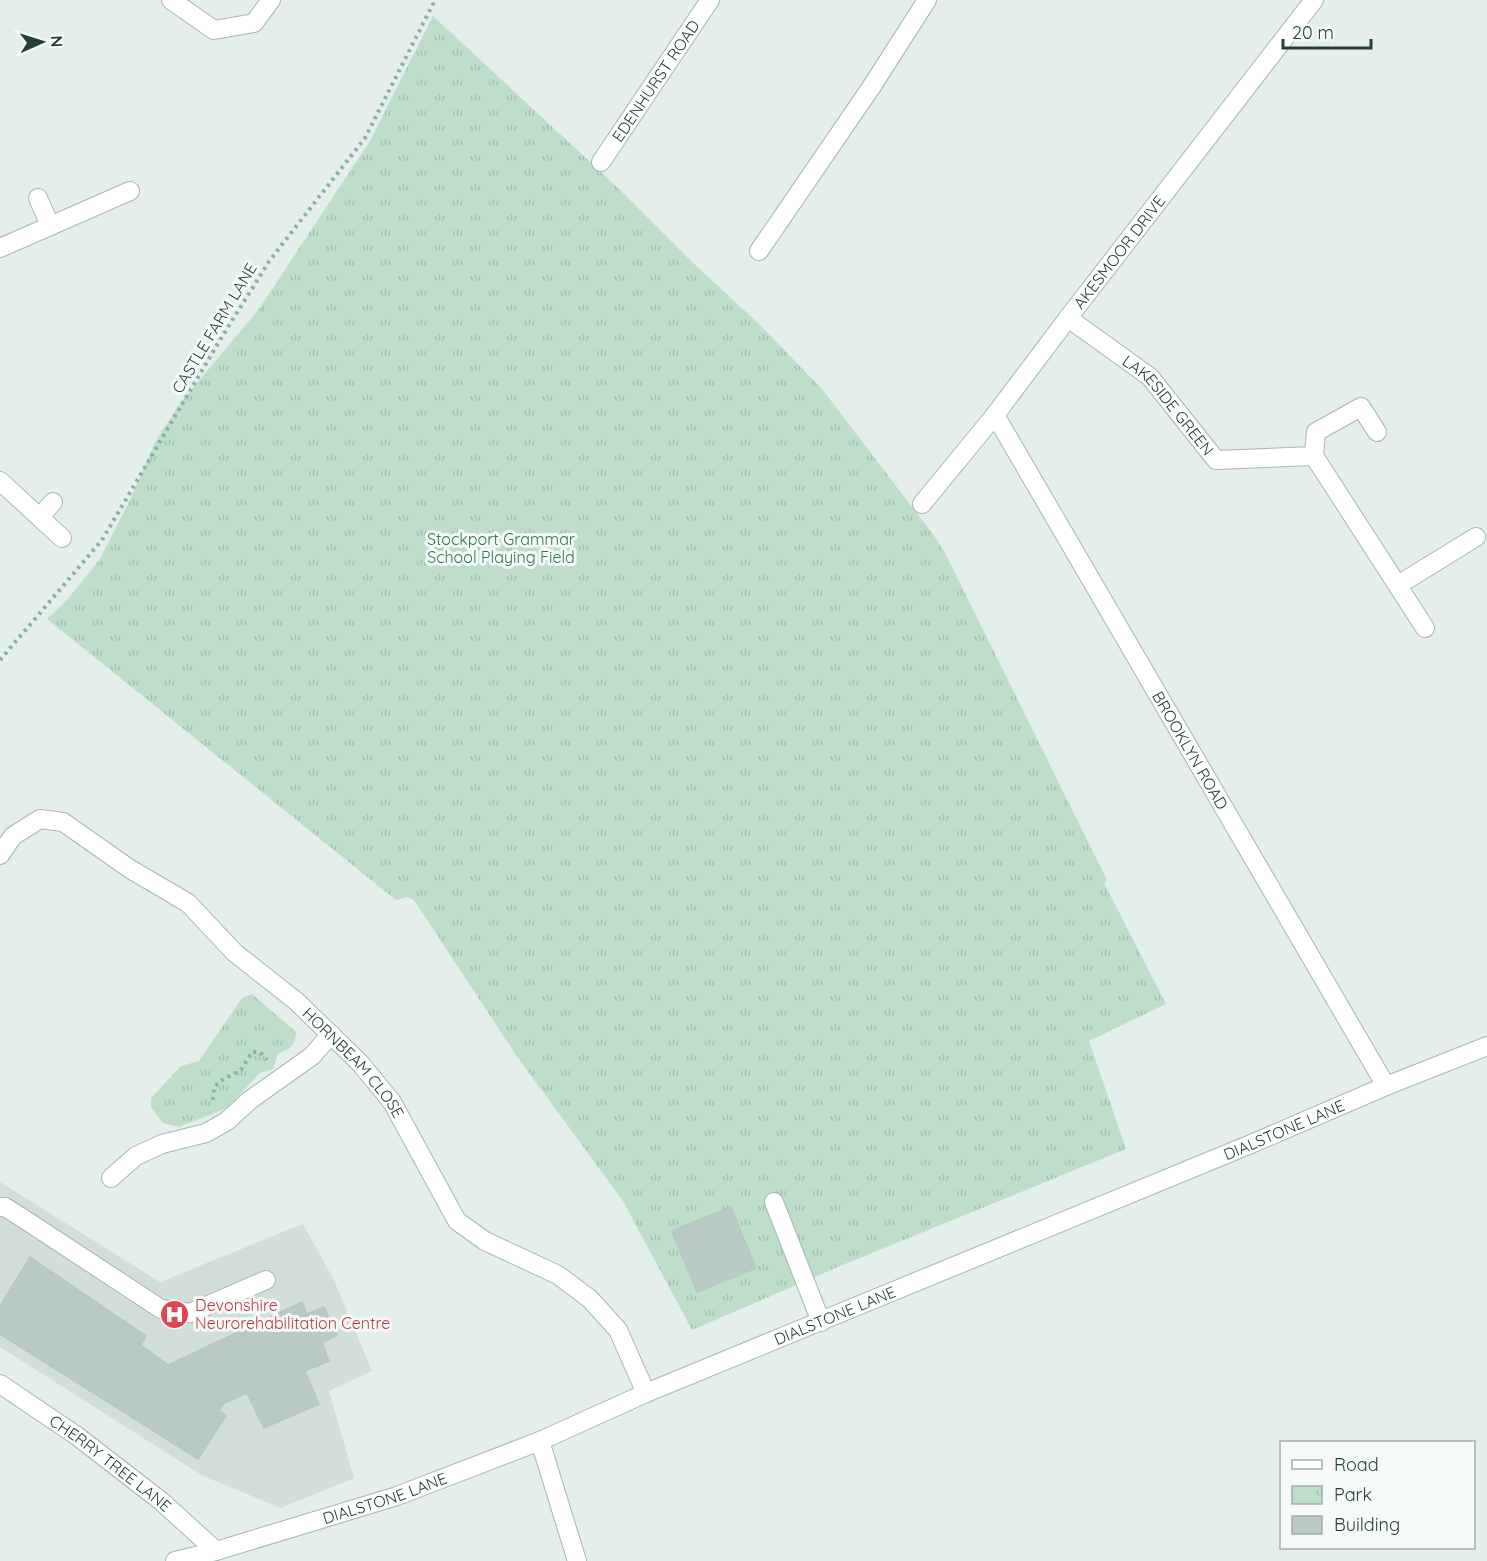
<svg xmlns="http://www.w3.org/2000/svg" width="1487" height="1561" font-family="Quicksand,sans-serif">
<defs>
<pattern id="park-tufts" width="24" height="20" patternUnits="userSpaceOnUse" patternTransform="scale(1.5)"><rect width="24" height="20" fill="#bedeca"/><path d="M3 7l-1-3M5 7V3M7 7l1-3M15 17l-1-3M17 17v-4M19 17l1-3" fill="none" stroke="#a3c0ae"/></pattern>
</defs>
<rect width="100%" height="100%" fill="#e4eeea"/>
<polygon fill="#d2deda" points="0,1182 160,1282 303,1224 334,1280 372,1371 329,1391 354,1478 281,1508 203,1476 0,1347"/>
<g fill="url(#park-tufts)">
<polygon points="433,16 617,187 692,262 758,323 822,389 935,537 945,553 1107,880 1104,883 1166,1004 1089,1041 1126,1149 845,1264 692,1330 623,1201 516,1055 414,900 407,897 396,900 47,619 67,600 100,559 131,498 156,440 182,401 259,309 370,141"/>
<path d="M252,994L296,1032C295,1047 290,1048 278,1054L273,1069L260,1073L227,1108L179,1127L163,1123L151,1107V1098L181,1066L199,1061L242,998Z"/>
</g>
<g fill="#bac9c4" stroke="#b7c7c2" stroke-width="1.5">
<polygon points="731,1207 756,1268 697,1292 672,1231"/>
<polygon points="30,1257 146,1336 141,1345 168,1365 302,1302 307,1314 324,1307 337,1335 322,1343 329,1361 305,1371 319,1404 264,1428 247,1393 224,1403 219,1410 226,1416 198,1459 0,1334 0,1306"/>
</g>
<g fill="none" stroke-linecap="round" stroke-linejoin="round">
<defs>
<g id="service">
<polyline points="759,251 872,86"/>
<polyline points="774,1202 821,1322"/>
<polyline points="0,1207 5,1207 30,1223 161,1309 190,1313 266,1280"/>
</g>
<g id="minor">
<polyline points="171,0 214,30 254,23 271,0"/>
<polyline points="872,86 927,0"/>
<path id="s1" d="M601,162L710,0"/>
<polyline points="38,198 50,225"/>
<polyline points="0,248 130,191"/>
<path id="s2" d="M1068,318L1150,377L1216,460L1314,456L1425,628"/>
<path id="s3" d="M995,415L1386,1086"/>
<polyline points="1314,456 1316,432 1361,407 1377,432"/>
<polyline points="0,481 62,538"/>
<path id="s4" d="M922,504L995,415L1068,318L1314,0"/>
<polyline points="40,517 53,502"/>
<polyline points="1398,585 1476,537"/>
<path id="s5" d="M0,855L13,836L40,819L63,822L130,869L188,903L235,953L296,1001L360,1063L392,1102L457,1221L485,1241L558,1275L590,1299L618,1330L646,1393"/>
<polyline points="111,1178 136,1156 162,1144 206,1133 227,1121 250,1100 312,1056 331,1034"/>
<path id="s6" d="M0,1384L77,1436L161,1501L216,1551"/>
<polyline points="540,1441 577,1561"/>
</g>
<g id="tertiary">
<path id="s7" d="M175,1561L216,1551L397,1496L540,1441L646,1393L1251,1144L1386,1086L1487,1046"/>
</g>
</defs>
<use href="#service" stroke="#a6b6b2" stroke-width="20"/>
<use href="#minor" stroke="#a6b6b2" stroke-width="20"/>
<use href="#tertiary" stroke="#a6b6b2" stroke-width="20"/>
<g stroke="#85b1a8" stroke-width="4" stroke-dasharray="3 4.5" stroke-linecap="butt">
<polyline points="0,660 102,540 220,340 270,260 365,138 435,0"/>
<polyline points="213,1100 214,1087 222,1080 241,1070 252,1052 260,1052 267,1060"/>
</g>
<use href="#service" stroke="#fff" stroke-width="18"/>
<use href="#minor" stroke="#fff" stroke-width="18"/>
<use href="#tertiary" stroke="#fff" stroke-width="18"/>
</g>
<defs>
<symbol id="hospital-disc" viewBox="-11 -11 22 22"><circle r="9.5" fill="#e0444e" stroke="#f5faf8"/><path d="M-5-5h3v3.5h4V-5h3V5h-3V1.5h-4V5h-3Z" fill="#fff"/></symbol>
</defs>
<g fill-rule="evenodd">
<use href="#hospital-disc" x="158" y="1298" width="33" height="33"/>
</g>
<g text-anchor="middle" stroke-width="6" stroke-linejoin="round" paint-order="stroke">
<g font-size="16" fill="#23403b" stroke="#f5faf8">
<text dy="6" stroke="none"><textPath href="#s1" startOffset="98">EDENHURST ROAD</textPath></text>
<text dy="6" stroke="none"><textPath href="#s4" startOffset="320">AKESMOOR DRIVE</textPath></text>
<text transform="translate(214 328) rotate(-59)" y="6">CASTLE FARM LANE</text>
<text dy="6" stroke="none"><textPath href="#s2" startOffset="134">LAKESIDE GREEN</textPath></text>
<text dy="6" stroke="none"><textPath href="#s3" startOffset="388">BROOKLYN ROAD</textPath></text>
<text dy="6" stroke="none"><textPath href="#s5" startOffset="458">HORNBEAM CLOSE</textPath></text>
<text dy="6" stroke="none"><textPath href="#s7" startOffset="1191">DIALSTONE LANE</textPath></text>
<text dy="6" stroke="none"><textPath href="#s7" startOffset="705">DIALSTONE LANE</textPath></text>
<text dy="6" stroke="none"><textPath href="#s6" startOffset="136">CHERRY TREE LANE</textPath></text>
<text dy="6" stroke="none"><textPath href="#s7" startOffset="219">DIALSTONE LANE</textPath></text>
</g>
<g font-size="16" fill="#2d7751" stroke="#f5faf8">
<text x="501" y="545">Stockport Grammar<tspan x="501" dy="18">School Playing Field</tspan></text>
</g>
<g font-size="16" fill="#be3a42" stroke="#f5faf8" text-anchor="start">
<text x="195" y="1311">Devonshire<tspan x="195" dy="18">Neurorehabilitation Centre</tspan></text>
</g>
</g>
<rect x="1280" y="1441" width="195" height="108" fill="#f5faf8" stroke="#a1b0ac" stroke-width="1.5"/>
<rect x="1292" y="1460" width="30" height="9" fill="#ffffff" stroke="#a1b0ac" stroke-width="1.5"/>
<text x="1334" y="1471" font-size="18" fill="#23403b">Road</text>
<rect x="1292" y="1486" width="30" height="18" fill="url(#park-tufts)" stroke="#a1b0ac" stroke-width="1.5"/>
<text x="1334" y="1501" font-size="18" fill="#23403b">Park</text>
<rect x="1292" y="1516" width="30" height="18" fill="#bac9c4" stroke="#a1b0ac" stroke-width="1.5"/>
<text x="1334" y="1531" font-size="18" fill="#23403b">Building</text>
<g transform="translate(42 42) rotate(87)" stroke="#f5faf8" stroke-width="4.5" paint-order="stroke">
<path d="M0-4.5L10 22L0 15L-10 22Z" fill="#23403b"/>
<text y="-9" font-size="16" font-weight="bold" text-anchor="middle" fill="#23403b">N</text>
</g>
<path d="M1283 39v9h88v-9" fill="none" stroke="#23403b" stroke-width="3"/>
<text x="1292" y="39" font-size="18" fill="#23403b" stroke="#f5faf8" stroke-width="4.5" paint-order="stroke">20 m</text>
</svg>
